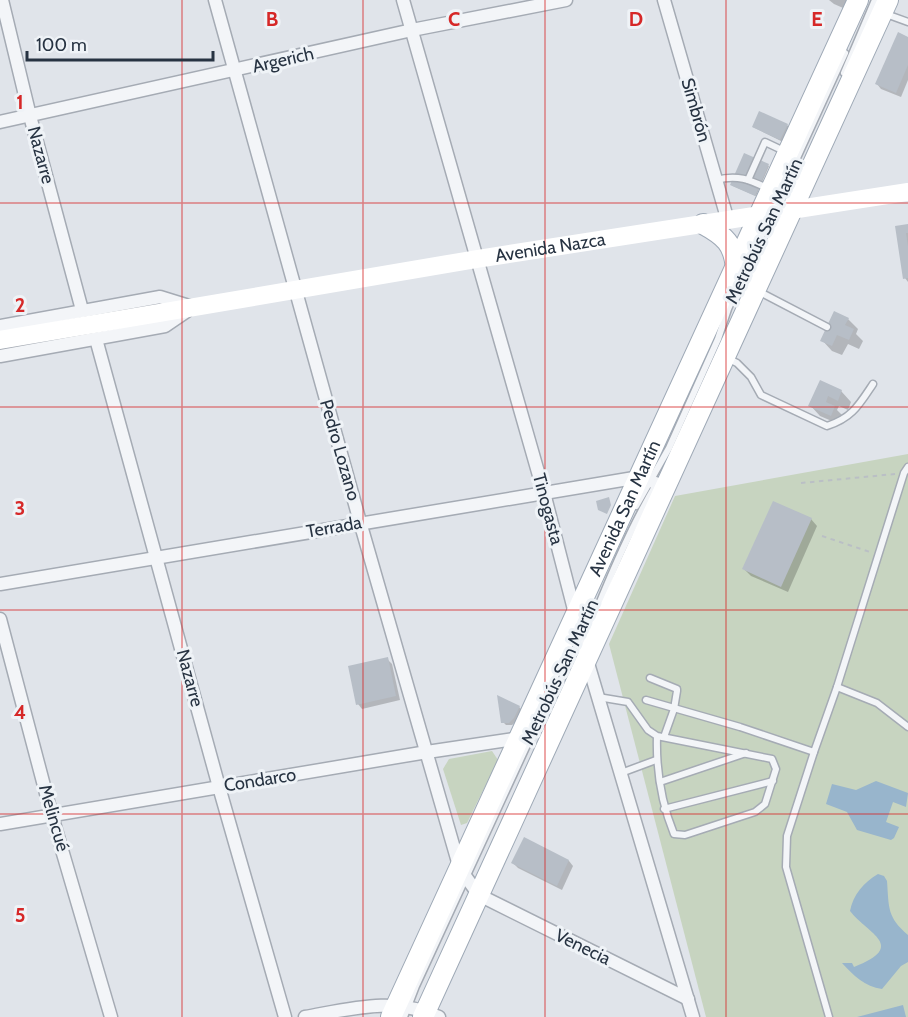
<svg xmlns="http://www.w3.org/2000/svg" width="908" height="1017" font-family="Cabin,sans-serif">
<rect width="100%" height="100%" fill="#e0e4ea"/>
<g fill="#c7d4c0">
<polygon points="908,454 908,1017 706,1017 609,644 675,496"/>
<polygon points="492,751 498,760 467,823 461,825 443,769 449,759"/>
</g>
<g fill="#98b5cc">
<polygon points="876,781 908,793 906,807 893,802 886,822 899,827 894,838 891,840 857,830 847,812 826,804 832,784 856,790"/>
<path d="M878,874L884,876L887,881C889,908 887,917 908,935V962L901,966L882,989C865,987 853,975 842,963H852L854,967C908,946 868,934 850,911C853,895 864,882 878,874Z"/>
<polygon points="903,1005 906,1017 857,1017"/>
</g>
<g fill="#0003">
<polygon points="829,0 855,0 850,11 834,4"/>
<polygon points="908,39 908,80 901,97 881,89 877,84"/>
<polygon points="787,125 790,128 783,142 753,127"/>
<polygon points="745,155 769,166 756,196 733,186"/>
<polygon points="908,226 908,282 905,278 897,228"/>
<polygon points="848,319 858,329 856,334 863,341 859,349 848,344 842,355 832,351 822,340"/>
<polygon points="820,382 841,391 851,402 848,410 839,406 837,410 844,417 841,425 820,416 810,405"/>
<polygon points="811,519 817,526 788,592 751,576 744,569"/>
<polygon points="387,659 392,664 400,700 362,709 358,704"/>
<polygon points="519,707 522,710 517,721 512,725 506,725 503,722"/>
<polygon points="525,839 569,861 573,866 562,890 518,868 513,863"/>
</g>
<g fill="#b7bec7">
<polygon points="898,32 908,37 908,65 896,93 875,84"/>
<polygon points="759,111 788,124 780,140 752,127"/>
<polygon points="744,153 769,164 755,196 730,185"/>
<polygon points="908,224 908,233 906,233 908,246 908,278 903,279 895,226"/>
<polygon points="834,311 849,318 845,325 854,329 849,340 837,335 832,346 820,341"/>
<polygon points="820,380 842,390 838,401 828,396 826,402 835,406 831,416 808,406"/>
<polygon points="609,497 611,505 607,514 598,510 596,501"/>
<polygon points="773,501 812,518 781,587 742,569"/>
<polygon points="388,657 396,696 356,705 348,666"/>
<polygon points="497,695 520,706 514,718 509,723 501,723"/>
<polygon points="524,837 569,860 557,886 511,863"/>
</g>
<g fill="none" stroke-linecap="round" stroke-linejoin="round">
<defs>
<g id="lane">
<polyline points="886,14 908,22"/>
<polyline points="844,73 875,0"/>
<path d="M716,180C738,174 750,180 769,189"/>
<polyline points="748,180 765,142 784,151"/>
<polyline points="758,291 827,327"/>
<path d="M727,358L737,363L751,377L761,395L827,426C852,418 859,405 873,384"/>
<polyline points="636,506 669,448 718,339 728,309 845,53"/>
<path d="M585,639C606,586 628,532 657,483"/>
<polyline points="650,678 677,689 677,691 674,709 664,737"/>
<polyline points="837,687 904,473 908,467"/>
<path d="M598,697L628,702L648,730L657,736L772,759L776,769L765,804L755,812L685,835L674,834C661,802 656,770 657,736"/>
<polyline points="646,700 740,727 814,752 837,687 877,703 908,727"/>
<polyline points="814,752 787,836 786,867 829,1017"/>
<polyline points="621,773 656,760"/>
<polyline points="660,782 746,753"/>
<polyline points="664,809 773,781"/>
<polyline points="404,1017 416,986 546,704"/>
</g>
<g id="street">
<polyline points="2,0 30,116 82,310"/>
<polyline points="215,0 360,522 460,869 479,895 688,999"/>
<polyline points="403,0 544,493 587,660 693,1017"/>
<polyline points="664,0 728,221"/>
<polyline points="0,122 412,30 566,0"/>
<polyline points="0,326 160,297 189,306"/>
<polyline points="96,339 219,787 285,1017"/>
<polyline points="0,356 165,326 187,311"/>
<polyline points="0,584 640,477 666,487"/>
<polyline points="0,619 52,816 111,1017"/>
<polyline points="0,824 427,752 521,738"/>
<path d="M305,1017C350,1009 395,996 439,1017"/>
</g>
<g id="primary">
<path d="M703,224C725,236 734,244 736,269"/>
<path id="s2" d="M391,1017L858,0"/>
<polyline points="423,1017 888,0"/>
</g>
</defs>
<use href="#lane" stroke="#a5abb4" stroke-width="9"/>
<use href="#street" stroke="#a5abb4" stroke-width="15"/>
<use href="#primary" stroke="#9ea9b6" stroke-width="22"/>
<g stroke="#babfc5" stroke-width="2" stroke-dasharray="4.5 4.5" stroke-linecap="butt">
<polyline points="801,483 895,474"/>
<polyline points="822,536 870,552"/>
</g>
<use href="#lane" stroke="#f3f5f8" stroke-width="6"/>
<use href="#street" stroke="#f3f5f8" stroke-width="12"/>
<path stroke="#fff" stroke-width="18" id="s1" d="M0,340L477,259L908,192"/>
<use href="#primary" stroke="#fff" stroke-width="20"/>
</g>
<path fill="none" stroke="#d62828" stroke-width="1.5" stroke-opacity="0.55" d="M182,0V1017M363,0V1017M545,0V1017M726,0V1017M0,203H908M0,407H908M0,610H908M0,814H908"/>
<g text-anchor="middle" stroke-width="6" stroke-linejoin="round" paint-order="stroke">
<g font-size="18" fill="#273342" stroke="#eff3f7">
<text transform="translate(283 60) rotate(-13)" y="6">Argerich</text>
<text transform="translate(696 110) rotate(74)" y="6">Simbrón</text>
<text transform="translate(41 155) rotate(75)" y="6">Nazarre</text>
<text transform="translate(764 231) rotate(-65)" y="6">Metrobús San Martín</text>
<text dy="6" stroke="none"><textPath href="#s1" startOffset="558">Avenida Nazca</textPath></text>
<text transform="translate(340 450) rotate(74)" y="6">Pedro Lozano</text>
<text transform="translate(548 509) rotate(75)" y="6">Tinogasta</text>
<text dy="6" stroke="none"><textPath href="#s2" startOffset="560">Avenida San Martín</textPath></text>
<text transform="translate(334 527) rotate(-10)" y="6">Terrada</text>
<text transform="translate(560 672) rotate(-65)" y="6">Metrobús San Martín</text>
<text transform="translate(190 678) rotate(75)" y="6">Nazarre</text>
<text transform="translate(260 780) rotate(-9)" y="6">Condarco</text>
<text transform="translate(54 818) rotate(74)" y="6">Melincué</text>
<text transform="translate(583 947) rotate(26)" y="6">Venecia</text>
</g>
</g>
<g font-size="20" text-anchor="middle" font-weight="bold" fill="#d62828" stroke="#eff3f7" stroke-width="6" stroke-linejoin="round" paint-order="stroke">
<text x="272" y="26">B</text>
<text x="454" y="26">C</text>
<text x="636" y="26">D</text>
<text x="817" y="26">E</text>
<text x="20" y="109">1</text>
<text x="20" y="312">2</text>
<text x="20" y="515">3</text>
<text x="20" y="719">4</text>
<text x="20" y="922">5</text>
</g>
<path d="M27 51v9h186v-9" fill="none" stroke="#273342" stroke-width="3"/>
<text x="36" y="51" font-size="18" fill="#273342" stroke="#eff3f7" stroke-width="4.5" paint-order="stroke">100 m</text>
</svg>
